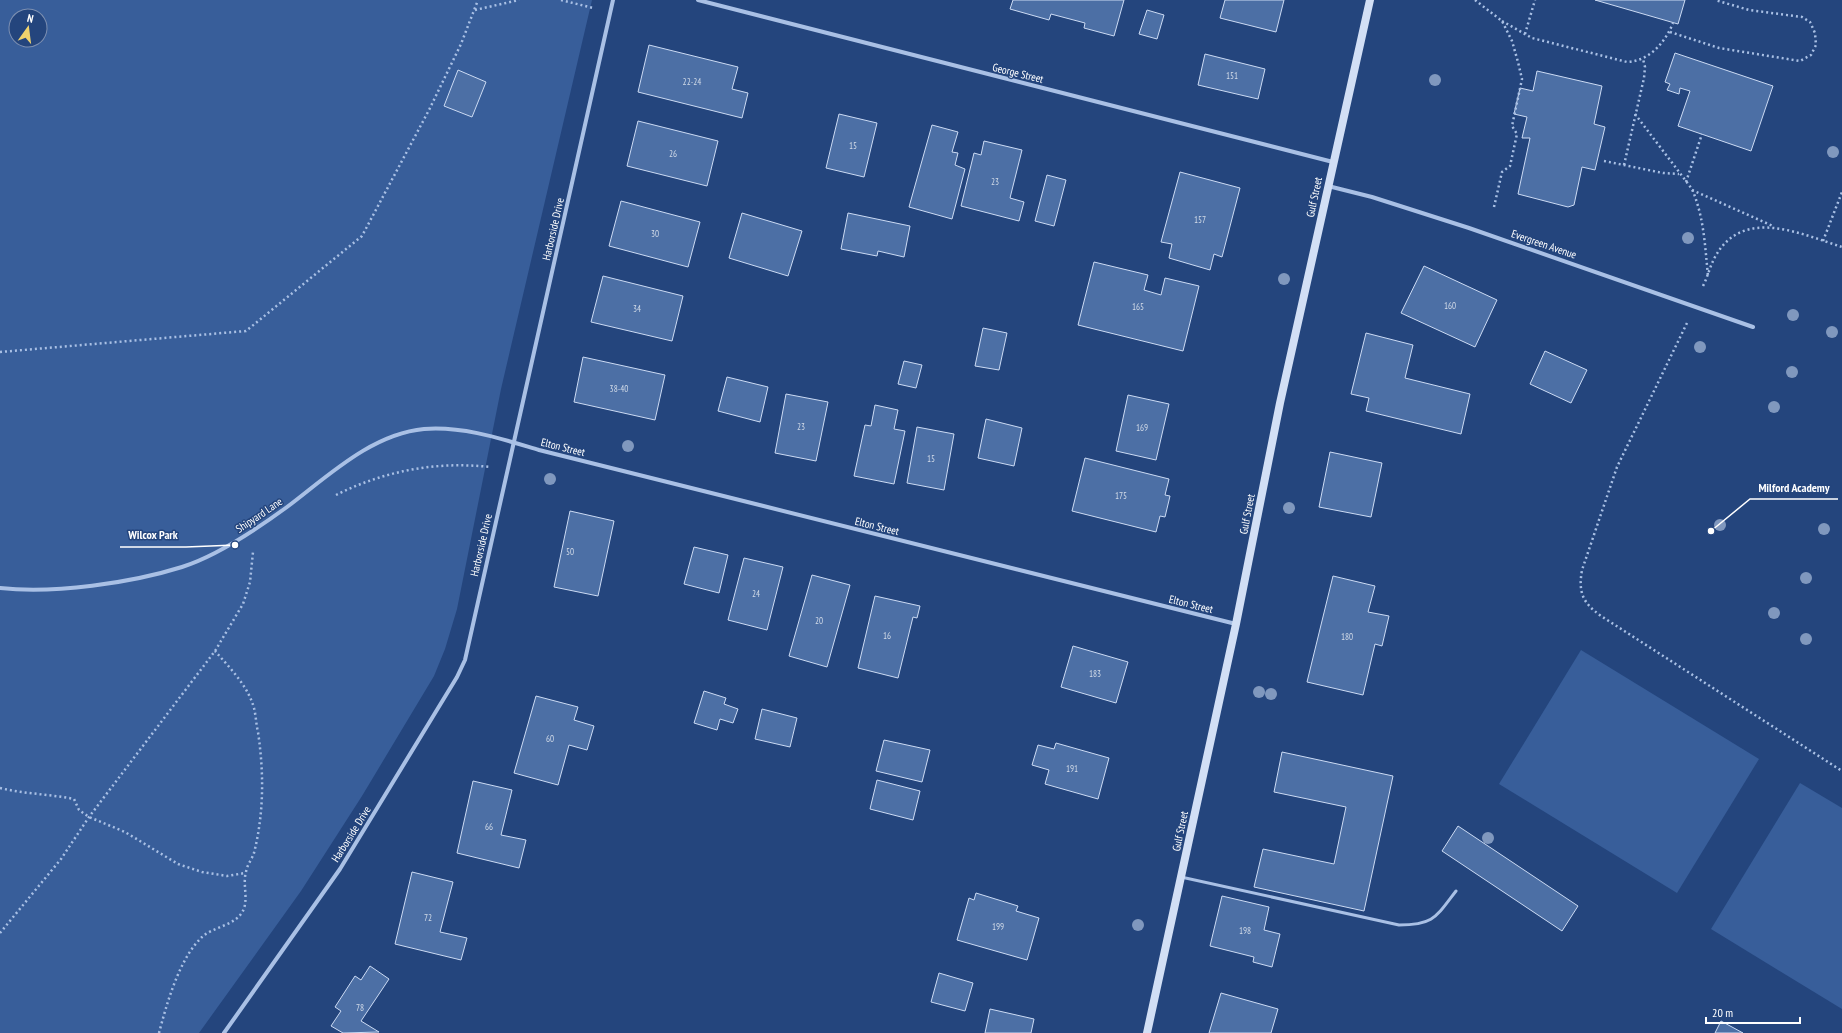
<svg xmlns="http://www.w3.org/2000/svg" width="1842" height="1033" font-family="'PT Sans Narrow',sans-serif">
<rect width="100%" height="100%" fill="#24457d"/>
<g fill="#385e9a" fill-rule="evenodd">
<path d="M0,0H592L501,389L457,609L445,649L434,676L362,796L301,891L199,1033H0ZM16,16H40V40H16Z"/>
<polygon points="1581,650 1759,759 1677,893 1499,784"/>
<polygon points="1800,783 1842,808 1842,1009 1711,929"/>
</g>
<g fill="#4c6fa5" stroke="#ccdbf4">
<polygon points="1013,0 1124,0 1114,36 1084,28 1085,23 1051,14 1049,20 1010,9"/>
<polygon points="1225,0 1284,0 1276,32 1220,18"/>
<polygon points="1595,0 1685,0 1678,24"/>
<polygon points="1147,10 1164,15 1157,39 1139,34"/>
<polygon points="649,45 738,67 732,89 748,93 742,118 638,92"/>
<polygon points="1675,53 1773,86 1751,151 1678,126 1690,91 1680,88 1679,94 1667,90 1670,84 1665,82"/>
<polygon points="1205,54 1265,69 1258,99 1198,85"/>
<polygon points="458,70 486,82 472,117 444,106"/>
<polygon points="1537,71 1602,86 1594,124 1605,127 1595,170 1582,167 1574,205 1568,207 1518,194 1530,138 1522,138 1527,117 1514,114 1520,88 1533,91"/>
<polygon points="839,114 877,123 864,177 826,168"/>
<polygon points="638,121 718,141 707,186 627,166"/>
<polygon points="932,125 958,132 952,152 958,153 955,165 965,169 952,219 909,207"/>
<polygon points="984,141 1022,150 1010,198 1024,202 1019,221 961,206 974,153 981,155"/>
<polygon points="1180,172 1240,188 1222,257 1214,254 1210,270 1169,258 1172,244 1161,242"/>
<polygon points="1047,175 1066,180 1054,226 1035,221"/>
<polygon points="621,201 700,222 688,267 609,246"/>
<polygon points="742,213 802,231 788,276 729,258"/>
<polygon points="848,213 910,226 904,257 878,251 877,256 841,249"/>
<polygon points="1094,262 1148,275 1144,290 1161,295 1165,278 1199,286 1183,351 1078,325"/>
<polygon points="1424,266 1497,300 1475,347 1401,313"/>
<polygon points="603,276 683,296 672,341 591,322"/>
<polygon points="983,328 1007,333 999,370 975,366"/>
<polygon points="1366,333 1413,345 1405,378 1470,394 1461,434 1366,411 1369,398 1351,394"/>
<polygon points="1545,351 1587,370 1571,403 1530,384"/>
<polygon points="583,357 665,375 655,420 574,402"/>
<polygon points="904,361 922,365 916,388 898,384"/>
<polygon points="727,377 768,387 760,422 718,411"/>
<polygon points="786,394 828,402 816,461 775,453"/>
<polygon points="1128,395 1169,404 1156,460 1116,451"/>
<polygon points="875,405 898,410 894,429 905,431 894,484 854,476 865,425 871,426"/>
<polygon points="986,419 1022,428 1014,466 978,458"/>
<polygon points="917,427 954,434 944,490 907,483"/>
<polygon points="1330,452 1382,463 1371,517 1319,507"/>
<polygon points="1085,458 1169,479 1165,495 1170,496 1165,517 1160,516 1156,532 1072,511"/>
<polygon points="570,511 614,521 598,596 554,587"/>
<polygon points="694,547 728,555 719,593 684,584"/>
<polygon points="744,558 783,567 767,630 728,620"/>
<polygon points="812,575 850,585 827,667 789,656"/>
<polygon points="1333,576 1375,586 1368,612 1389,616 1382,646 1375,644 1363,695 1307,682"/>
<polygon points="875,596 920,606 917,618 913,617 898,678 858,668"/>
<polygon points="1073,646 1128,662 1116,703 1061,687"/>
<polygon points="704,691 726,698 724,704 738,709 733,723 720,719 717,730 694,723"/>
<polygon points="536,696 578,707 574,720 594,726 587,750 569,745 558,785 514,773"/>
<polygon points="762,709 797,718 790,747 755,739"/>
<polygon points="884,740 930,750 922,782 876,771"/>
<polygon points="1056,743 1109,758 1098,799 1045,784 1049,770 1032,765 1038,745 1054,749"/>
<polygon points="1282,752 1393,776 1364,911 1254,887 1263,849 1334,864 1346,807 1274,792"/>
<polygon points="877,780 920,791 913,820 870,809"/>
<polygon points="473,781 512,790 501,835 526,840 519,868 457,853"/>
<polygon points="1458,826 1578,906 1562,931 1442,851"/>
<polygon points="412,872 453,882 440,932 467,938 461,960 395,944"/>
<polygon points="976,893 1018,906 1016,911 1039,918 1027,960 957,940 969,898 974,900"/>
<polygon points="1222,896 1269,907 1264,930 1280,934 1272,967 1253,962 1254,957 1210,946"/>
<polygon points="370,966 389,979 361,1021 379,1032 343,1033 331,1026 341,1011 335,1007 355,976 361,980"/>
<polygon points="939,973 973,983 965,1011 931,1002"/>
<polygon points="1221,993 1278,1009 1271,1033 1209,1033"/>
<polygon points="990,1009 1034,1019 1031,1033 985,1033"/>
<polygon points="1721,1021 1743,1033 1715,1033"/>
</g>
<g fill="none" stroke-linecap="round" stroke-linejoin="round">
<g stroke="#a9c0e5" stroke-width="2.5" stroke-dasharray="2 3" stroke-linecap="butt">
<polyline points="561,0 593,8"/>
<polyline points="1475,0 1502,21 1512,41 1518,62 1522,79 1512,126 1517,134 1510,166 1502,172 1494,207"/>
<polyline points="475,10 519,0"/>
<path d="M1502,21L1532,38L1627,62C1649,61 1665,43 1673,23"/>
<polyline points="1670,32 1719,48 1800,61 1811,55 1816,45 1815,33 1810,22 1802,17 1749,10 1715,0"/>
<polyline points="1525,34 1535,0"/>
<path d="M1635,114L1692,189C1704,217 1705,246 1708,276"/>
<polyline points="1604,161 1663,173 1679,174"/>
<polyline points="1624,165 1644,78 1645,67 1643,59"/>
<polyline points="1686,182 1702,134"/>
<polyline points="1692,190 1773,226"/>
<polyline points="1823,241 1842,192"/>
<path d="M1703,286C1708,276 1710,266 1715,257C1743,206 1801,234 1842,247"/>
<path d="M1687,323L1617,467L1582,570C1578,593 1583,603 1601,616L1842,771"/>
<polyline points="0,352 246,331 362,236 429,110 461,44 478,0"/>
<path d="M336,495C384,471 436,461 490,467"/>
<path d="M0,788C25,794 49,794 74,799L79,810L89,817L125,832L178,864L202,872L227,876L245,873"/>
<polyline points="0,933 61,859 89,817 215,651 243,604 250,582 253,552"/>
<path d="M159,1033C167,1003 179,959 202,937C213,927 232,926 241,914C250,902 242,885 246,872C247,865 252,859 254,853C264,813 264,773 258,732C256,724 256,716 254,708C248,686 230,668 215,651"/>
</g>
<path stroke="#a9c0e5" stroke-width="3" d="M1181,877L1399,925C1434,925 1436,917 1456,891"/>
<g stroke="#a9c0e5" stroke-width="4">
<polyline points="698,0 1333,162"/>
<polyline points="1328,186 1372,197 1469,228 1753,327"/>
<path d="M0,588C54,594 131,583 182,567C217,556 257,529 287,507C327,477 371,434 424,429C464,426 502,439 539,450L1236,624"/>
<polyline points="224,1033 340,869 457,677 465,660 613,0"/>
</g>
<polyline stroke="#d2dff5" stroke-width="8" points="1147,1033 1236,624 1280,403 1370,0"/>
</g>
<g fill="#8098be">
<circle cx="1435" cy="80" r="6"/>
<circle cx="1833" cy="152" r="6"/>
<circle cx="1688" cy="238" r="6"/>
<circle cx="1284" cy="279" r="6"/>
<circle cx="1793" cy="315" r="6"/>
<circle cx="1832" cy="332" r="6"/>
<circle cx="1700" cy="347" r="6"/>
<circle cx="1792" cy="372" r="6"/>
<circle cx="1774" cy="407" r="6"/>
<circle cx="628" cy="446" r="6"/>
<circle cx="550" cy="479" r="6"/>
<circle cx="1289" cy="508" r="6"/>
<circle cx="1720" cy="525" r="6"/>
<circle cx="1824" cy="529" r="6"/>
<circle cx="1806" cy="578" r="6"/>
<circle cx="1774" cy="613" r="6"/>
<circle cx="1806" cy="639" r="6"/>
<circle cx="1259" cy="692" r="6"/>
<circle cx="1271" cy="694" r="6"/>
<circle cx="1488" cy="838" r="6"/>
<circle cx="1138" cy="925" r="6"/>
</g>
<g text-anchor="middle" stroke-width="3" stroke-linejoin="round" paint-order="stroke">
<g font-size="9" fill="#d2dbe8">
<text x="1232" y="79">151</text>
<text x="692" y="85">22-24</text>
<text x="853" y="149">15</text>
<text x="673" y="157">26</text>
<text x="995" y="185">23</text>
<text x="1200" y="223">157</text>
<text x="655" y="237">30</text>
<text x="1450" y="309">160</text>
<text x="1138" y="310">165</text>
<text x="637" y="312">34</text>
<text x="619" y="392">38-40</text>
<text x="801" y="430">23</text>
<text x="1142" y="431">169</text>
<text x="931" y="462">15</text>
<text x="1121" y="499">175</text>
<text x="570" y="555">50</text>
<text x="756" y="597">24</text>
<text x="819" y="624">20</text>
<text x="887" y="639">16</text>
<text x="1347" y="640">180</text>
<text x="1095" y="677">183</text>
<text x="550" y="742">60</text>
<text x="1072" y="772">191</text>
<text x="489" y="830">66</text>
<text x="428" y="921">72</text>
<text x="998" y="930">199</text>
<text x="1245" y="934">198</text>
<text x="360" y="1011">78</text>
</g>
<g font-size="11" fill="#fff" stroke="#24457d">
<text transform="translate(1018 73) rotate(14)" y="4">George Street</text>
<text transform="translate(1314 197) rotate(-78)" y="4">Gulf Street</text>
<text transform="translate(553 229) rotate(-77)" y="4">Harborside Drive</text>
<text transform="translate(1544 244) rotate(19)" y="4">Evergreen Avenue</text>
<text transform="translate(563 447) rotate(14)" y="4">Elton Street</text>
<text transform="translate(1247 514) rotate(-79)" y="4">Gulf Street</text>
<text transform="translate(259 515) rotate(-34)" y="4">Shipyard Lane</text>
<text transform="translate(877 526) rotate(14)" y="4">Elton Street</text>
<text transform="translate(481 545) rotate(-77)" y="4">Harborside Drive</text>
<text transform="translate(1191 604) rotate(14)" y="4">Elton Street</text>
<text transform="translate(1180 831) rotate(-78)" y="4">Gulf Street</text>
<text transform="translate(351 834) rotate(-58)" y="4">Harborside Drive</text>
</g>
</g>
<path fill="none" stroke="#fff" stroke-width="1.5" d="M1711 531L1750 499H1838M235 545L186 547H120"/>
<g fill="#fff" stroke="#24457d" stroke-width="1.5">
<circle cx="1711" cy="531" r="4"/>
<circle cx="235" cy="545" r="4"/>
</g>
<g font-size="12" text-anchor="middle" font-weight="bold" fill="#fff" stroke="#24457d" stroke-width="3" stroke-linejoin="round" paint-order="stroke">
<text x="1794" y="492">Milford Academy</text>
<text x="153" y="539">Wilcox Park</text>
</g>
<g transform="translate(28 28) rotate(14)"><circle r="19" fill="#24457d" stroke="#7c8fb1"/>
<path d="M0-3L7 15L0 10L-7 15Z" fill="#efd26d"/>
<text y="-6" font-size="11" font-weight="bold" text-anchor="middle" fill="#ffffff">N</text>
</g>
<path d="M1706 1017v6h94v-6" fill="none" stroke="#ffffff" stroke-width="2"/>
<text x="1712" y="1017" font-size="12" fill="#ffffff" stroke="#24457d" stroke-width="3" paint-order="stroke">20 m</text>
</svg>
